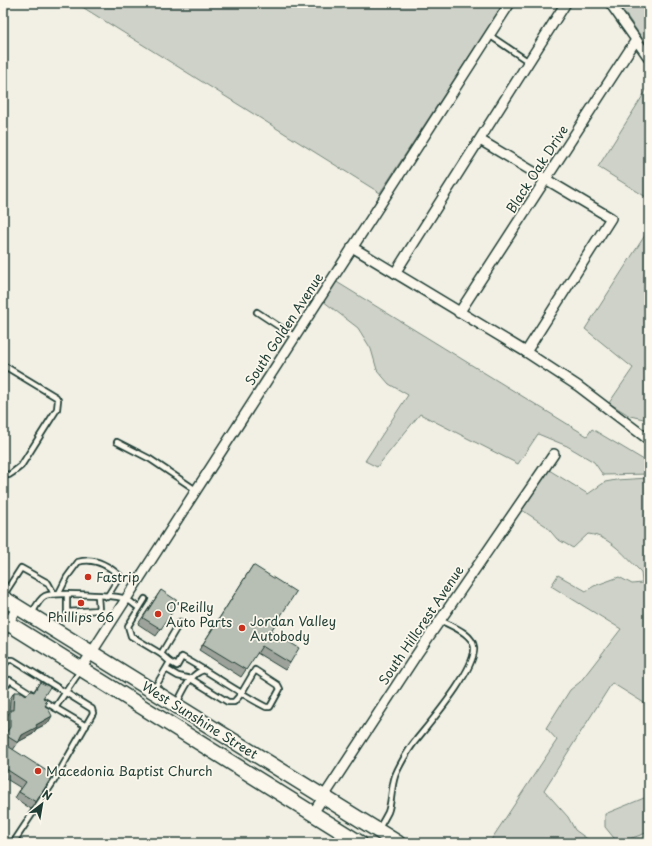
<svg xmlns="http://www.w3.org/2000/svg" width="652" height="846" font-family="'Playpen Sans',sans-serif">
<rect width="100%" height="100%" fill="#f2f0e5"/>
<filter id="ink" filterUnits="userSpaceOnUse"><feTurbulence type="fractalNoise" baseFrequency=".025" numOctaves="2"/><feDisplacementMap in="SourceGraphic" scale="8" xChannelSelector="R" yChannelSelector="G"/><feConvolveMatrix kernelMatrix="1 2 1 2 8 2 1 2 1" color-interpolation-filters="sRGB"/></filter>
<g filter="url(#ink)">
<g fill="#cfd2c8" stroke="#77887e">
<polygon points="76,3 504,3 380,193"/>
<polygon points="618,3 649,3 649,48"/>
<polygon points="649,86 649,205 646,197 598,167"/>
<polygon points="649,229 649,420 648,420 630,416 609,403 633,368 585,329"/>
<polygon points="335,281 587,436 592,429 649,463 649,474 603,475 594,462 567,446 538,434 518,464 420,414 377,467 365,461 408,395 389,384 377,370 371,349 358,328 323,301"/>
<path d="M549,470L588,494L605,482L616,480L649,478V706L612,683L544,790L568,817L575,830L593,843H489L557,740L546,728L570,690L580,682L621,629L551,586L558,575L586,591L594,586L619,577L632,584L642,583L641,572C626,557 610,536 588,534L573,548L557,539L546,526L522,510Z"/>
<polygon points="649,796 649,832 618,843 605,827 605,814"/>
</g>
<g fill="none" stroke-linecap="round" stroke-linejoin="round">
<defs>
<g id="service">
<polyline points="489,35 529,62"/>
<polyline points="257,312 295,337"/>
<polyline points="3,365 56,397 58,400 57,409 21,466 12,473 9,475 3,474"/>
<polyline points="117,442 150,459 196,490"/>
<path d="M59,593L67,577L78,562C93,557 108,565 120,576L107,597"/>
<polyline points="67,594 67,612 99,610 98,596"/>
<polyline points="3,596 21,568 48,583 54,594"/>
<polyline points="145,599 128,626 131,636 161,654 170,662"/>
<path d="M32,614C35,608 39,599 45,596C53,592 117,595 126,599C131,601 135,606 139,608"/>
<polyline points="161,654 180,622"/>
<polyline points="3,667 8,660 13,660 92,709 93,713 54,781 13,843"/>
<path d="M154,689L170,662L177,666L182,657C211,673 237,692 266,707H270L280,689L278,685L255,670L241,694L234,702H228L191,679L178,676L166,669"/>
<polyline points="3,690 10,680 32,694"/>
<polyline points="42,700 86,726"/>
<path d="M177,703C183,692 190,673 204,670"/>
<polyline points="55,708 80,671"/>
<path d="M379,828C382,823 385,818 388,812C392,801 391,788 395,776C398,768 407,752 413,744C427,726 477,669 474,647C472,633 451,626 440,620"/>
</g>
<g id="minor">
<polyline points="610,3 649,58"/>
<polyline points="480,140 611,218 526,352"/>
<polyline points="352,247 526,352 578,386 649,440"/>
<polyline points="395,273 566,3"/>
<polyline points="459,313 636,40"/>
<polyline points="3,631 18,607"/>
<polyline points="81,669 510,3"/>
<polyline points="313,813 417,654 554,454"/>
<polyline points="3,842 5,843"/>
</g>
<g id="primary">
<polyline points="3,598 398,843"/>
<polyline points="3,620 360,843"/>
</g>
</defs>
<use href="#service" stroke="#1f3d34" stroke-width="8"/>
<use href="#minor" stroke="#1f3d34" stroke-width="12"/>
<use href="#primary" stroke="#1f3d34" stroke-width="17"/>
<use href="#service" stroke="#fbf7ec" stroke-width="4.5"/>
<use href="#minor" stroke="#fbf7ec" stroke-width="9"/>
<use href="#primary" stroke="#fbf7ec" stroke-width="14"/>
</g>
<g fill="#9da39a" stroke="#1f3d34">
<polygon points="253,565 271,631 290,663 285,670 257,653 241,677 199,650"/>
<polygon points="161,590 161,629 156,636 138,624"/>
<polygon points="40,682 43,698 45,702 45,706 48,723 36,729 33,734 19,741 13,750 36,802 31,809 15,798 21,788 3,777 3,737 5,734 6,717 9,713 10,699 14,692 26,695 33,692"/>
</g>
<polygon fill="#80857d" stroke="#1f3d34" points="52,716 48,723 36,729 33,734 18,742 22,735 36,725"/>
<g fill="#b7beb3" stroke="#1f3d34">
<polygon points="253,565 296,592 271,631 299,648 290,663 262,646 246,670 203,644"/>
<polygon points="161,590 179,602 161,629 143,618"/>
<polygon points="40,682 50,687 43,698 47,700 45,702 47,703 45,706 48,708 52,716 36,725 37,727 22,735 18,743 5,735 10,727 10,710 13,710 14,692 22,692 26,695 31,691 34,692"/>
<polygon points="3,743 53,775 36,802 19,792 26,782 3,767"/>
</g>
</g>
<g fill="#c8321e" stroke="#fbf7ec" stroke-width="1.5">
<circle cx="88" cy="577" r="4"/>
<circle cx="81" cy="603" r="4"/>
<circle cx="158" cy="614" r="4"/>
<circle cx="242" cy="628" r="4"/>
<circle cx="38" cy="771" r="4"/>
</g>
<g text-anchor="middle" stroke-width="3.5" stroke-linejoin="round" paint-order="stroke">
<g font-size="13" fill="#1f3d34" stroke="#fbf7ec">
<text transform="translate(537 169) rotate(-57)" y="5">Black Oak Drive</text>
<text transform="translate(284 329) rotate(-57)" y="5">South Golden Avenue</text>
<text transform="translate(421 625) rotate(-56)" y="5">South Hillcrest Avenue</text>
<text transform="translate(200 720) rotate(32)" y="5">West Sunshine Street</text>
</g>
<g font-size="13" fill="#1f3d34" stroke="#fbf7ec" text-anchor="start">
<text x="96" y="582">Fastrip</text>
<text x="166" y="612">O'Reilly<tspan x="166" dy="15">Auto Parts</tspan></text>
<text x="81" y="622" text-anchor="middle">Phillips 66</text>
<text x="250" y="626">Jordan Valley<tspan x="250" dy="15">Autobody</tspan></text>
<text x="46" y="776">Macedonia Baptist Church</text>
</g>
</g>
<rect width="652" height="846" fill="none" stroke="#fbf7ec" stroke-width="16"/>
<rect x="8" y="8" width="636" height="830" fill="none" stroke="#1f3d34" stroke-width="1.5" filter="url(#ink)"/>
<g transform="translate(42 804) rotate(31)" stroke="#fbf7ec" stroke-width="3" paint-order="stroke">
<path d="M0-3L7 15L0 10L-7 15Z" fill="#1f3d34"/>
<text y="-6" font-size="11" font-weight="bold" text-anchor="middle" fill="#1f3d34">N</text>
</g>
</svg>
